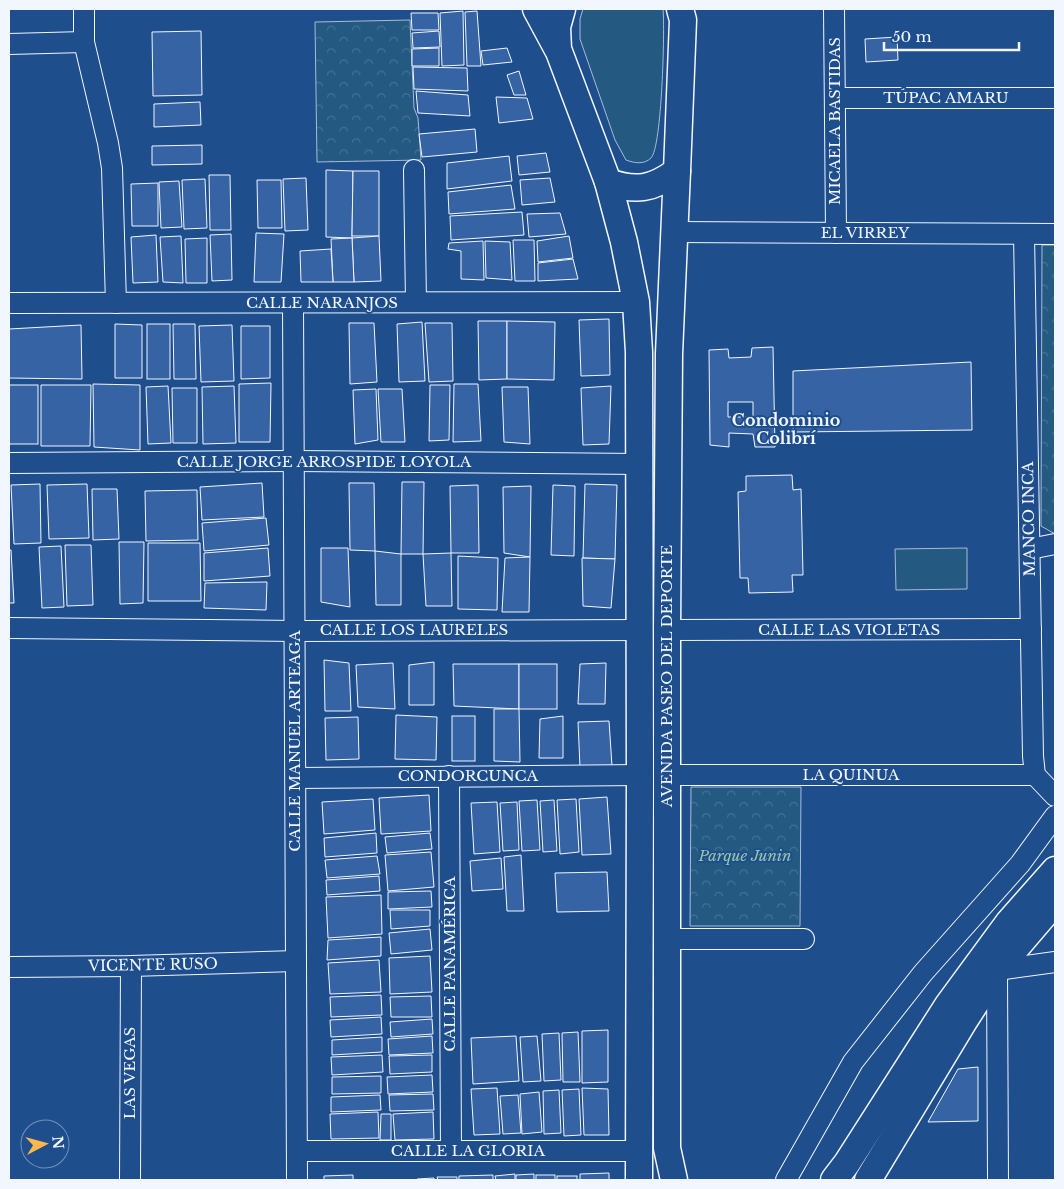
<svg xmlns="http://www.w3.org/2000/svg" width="1064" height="1189" font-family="'Libre Baskerville',serif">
<defs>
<pattern id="forest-crowns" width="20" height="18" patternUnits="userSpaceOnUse" patternTransform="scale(1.25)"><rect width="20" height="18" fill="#245a82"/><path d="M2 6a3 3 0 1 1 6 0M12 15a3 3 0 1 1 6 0" fill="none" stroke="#447295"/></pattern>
</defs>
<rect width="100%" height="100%" fill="#1f4e8c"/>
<g fill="#245a82" stroke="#a8bbd7">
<path d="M583,9H663C665,29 662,147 651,158C644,165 634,163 626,160L615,140L580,39V19Z"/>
<polygon points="967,548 967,589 896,590 895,549"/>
</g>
<g fill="url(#forest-crowns)" stroke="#a8bbd7">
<polygon points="410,20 414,108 418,118 421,160 317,162 315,22"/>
<polygon points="1042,245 1055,245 1055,534 1041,526"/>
<polygon points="691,787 801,787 800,926 690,926"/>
</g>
<g fill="#3563a3" stroke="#f2f6ff" fill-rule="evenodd">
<polygon points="463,11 464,65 442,66 440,13"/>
<polygon points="477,11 481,66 467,66 465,12"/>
<polygon points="411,13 438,13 439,30 412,30"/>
<polygon points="201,31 202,95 153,96 152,32"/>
<polygon points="439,31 440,47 413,48 412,33"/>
<polygon points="897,37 898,60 866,62 865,39"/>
<polygon points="439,48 439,66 412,66 412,49"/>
<polygon points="507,48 512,62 483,65 481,51"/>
<polygon points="413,67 467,68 468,91 414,89"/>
<polygon points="519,71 526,95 514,95 507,75"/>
<polygon points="416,91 468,95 470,116 418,113"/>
<polygon points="496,97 527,98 533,119 499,123"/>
<polygon points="200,102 201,125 154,127 154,104"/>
<polygon points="475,129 477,152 422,157 419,134"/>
<polygon points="202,145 202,164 152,165 152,146"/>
<polygon points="546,153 550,172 519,175 517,156"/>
<polygon points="509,156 512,181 447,189 447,163"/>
<polygon points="326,170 353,171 352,238 326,237"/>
<polygon points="353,171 379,171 379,236 352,236"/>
<polygon points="209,175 230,175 231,230 210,230"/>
<polygon points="306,178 308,230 285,231 283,179"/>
<polygon points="550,178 555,202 522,205 520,180"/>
<polygon points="205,179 207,228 184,229 182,180"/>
<polygon points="257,180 281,180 282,228 258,228"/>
<polygon points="179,181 182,227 161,228 159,182"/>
<polygon points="158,183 158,226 132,226 131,184"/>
<polygon points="511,185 515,209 449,214 448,192"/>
<polygon points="522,212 524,235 451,240 450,216"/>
<polygon points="560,213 566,234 529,237 527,214"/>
<polygon points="256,233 284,234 281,282 254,282"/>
<polygon points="231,234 232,280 212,281 210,235"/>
<polygon points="156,235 158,282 133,283 131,237"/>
<polygon points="181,236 183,283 163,282 160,237"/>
<polygon points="379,236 381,281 354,282 352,238"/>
<polygon points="569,236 573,258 538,262 537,241"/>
<polygon points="207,238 207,283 186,283 185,239"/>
<polygon points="352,238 354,282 333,282 331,239"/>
<polygon points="513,240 534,240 535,281 515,281"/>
<polygon points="483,241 484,280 461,279 461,251 448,249 449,243"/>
<polygon points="485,241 510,242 512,280 486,278"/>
<polygon points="331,249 333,282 301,282 300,251"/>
<polygon points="573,259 578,279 538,281 538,263"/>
<polygon points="609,319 610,375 581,376 579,320"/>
<polygon points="478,321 507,321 507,379 479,380"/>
<polygon points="507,321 555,322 554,380 507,379"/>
<polygon points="422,322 425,381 399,382 397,324"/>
<polygon points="349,323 374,323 377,382 350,384"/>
<polygon points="425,323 452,323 453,381 429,382"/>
<polygon points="115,324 142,325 142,378 115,378"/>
<rect x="147" y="324" width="23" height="55"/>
<polygon points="173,324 195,324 196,379 174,379"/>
<polygon points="81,325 82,379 9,378 9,329"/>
<polygon points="232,325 234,381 201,382 199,326"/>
<polygon points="241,326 270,326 270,378 241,379"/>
<path d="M773,347L775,447H755L753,434L729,433V447L710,445L709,350L728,349L729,358L751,357L752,348ZM728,402H753V417H728Z"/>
<polygon points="971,362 972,430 793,432 793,371"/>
<polygon points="271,383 270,442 239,442 239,384"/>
<polygon points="93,384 140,385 140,450 94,447"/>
<polygon points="454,384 478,384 481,441 453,442"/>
<rect x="9" y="385" width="29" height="59"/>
<polygon points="41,385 91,385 90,446 41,446"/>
<polygon points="430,385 450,385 449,440 429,441"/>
<polygon points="168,386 171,443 148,444 146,387"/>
<polygon points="234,386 236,443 203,444 202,387"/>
<polygon points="611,386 609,444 583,445 581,388"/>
<polygon points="502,387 528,387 530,444 504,442"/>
<polygon points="172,388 197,388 197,443 173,443"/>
<polygon points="376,389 378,440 355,444 353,390"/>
<polygon points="378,389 402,389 405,442 381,442"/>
<polygon points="792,475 793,490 801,489 803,575 792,575 793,592 749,593 748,578 740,578 738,492 746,491 746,476"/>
<polygon points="402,482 424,482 423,554 401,554"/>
<polygon points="262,483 264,517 202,520 200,487"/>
<polygon points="349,483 374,483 375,551 350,550"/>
<polygon points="40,484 41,543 14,544 11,485"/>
<polygon points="87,484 89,538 49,539 47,485"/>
<polygon points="585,484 617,485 615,559 583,558"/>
<polygon points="478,485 479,553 451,553 450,486"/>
<polygon points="553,485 575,486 574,556 551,555"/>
<polygon points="531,486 530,557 504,553 503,487"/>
<polygon points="92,489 117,489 119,539 93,540"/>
<polygon points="197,490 198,540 146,541 145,491"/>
<polygon points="266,518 269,545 204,551 202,523"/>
<polygon points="119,542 144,542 143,603 120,604"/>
<polygon points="148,543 200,543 201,601 148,601"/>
<polygon points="65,545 91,545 93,605 67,606"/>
<polygon points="61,546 64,607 42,608 39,547"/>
<polygon points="268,548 270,576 204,581 204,553"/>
<polygon points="321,548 348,548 350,607 321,602"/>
<polygon points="9,550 11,550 14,603 9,603"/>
<polygon points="375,551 401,554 401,605 376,605"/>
<polygon points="451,553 452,606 426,606 423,554"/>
<polygon points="458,556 498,558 497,610 458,609"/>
<polygon points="530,557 529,612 502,612 505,558"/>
<polygon points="582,558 615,559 611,608 583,606"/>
<polygon points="267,582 266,610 204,608 205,583"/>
<polygon points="324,660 349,663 351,711 325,711"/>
<polygon points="434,662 434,705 409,705 409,665"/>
<polygon points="393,663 395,709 358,707 356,665"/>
<polygon points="606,663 605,704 578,704 580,664"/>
<polygon points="453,664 519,664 519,709 454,706"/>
<rect x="519" y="664" width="38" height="45"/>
<polygon points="494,709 519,709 520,762 494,761"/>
<polygon points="396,715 437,717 436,760 395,759"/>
<rect x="452" y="716" width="23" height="45"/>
<polygon points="563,716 563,758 539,758 540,719"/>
<polygon points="358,717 359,759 326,760 325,718"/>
<polygon points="609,721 612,766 580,767 578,722"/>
<polygon points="429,795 431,831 381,834 379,798"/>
<polygon points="607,797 611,854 582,855 579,799"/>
<polygon points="373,799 375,830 324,834 322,802"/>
<polygon points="576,799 579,852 560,854 557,800"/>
<polygon points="537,800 540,850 522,851 519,801"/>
<polygon points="554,800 557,851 543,852 540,801"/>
<polygon points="497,802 500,852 474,854 471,803"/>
<polygon points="517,802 519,850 503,851 500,803"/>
<polygon points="376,833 377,853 325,857 324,838"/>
<polygon points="430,833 432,849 387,853 385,837"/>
<polygon points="431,852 434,887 388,891 385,855"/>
<polygon points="521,855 524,911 507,911 504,857"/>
<polygon points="377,856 380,874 327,878 325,860"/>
<polygon points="501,858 503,889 472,891 470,861"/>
<polygon points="607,872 609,911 557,912 555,873"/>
<polygon points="379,876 380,891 327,895 326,880"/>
<polygon points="431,891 432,907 388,909 388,892"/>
<polygon points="381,895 382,934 328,938 326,897"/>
<polygon points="390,910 430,910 430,926 391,929"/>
<polygon points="430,929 432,950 391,954 389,933"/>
<polygon points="381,937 381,956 327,960 328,940"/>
<polygon points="430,956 432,992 390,994 389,958"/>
<polygon points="379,960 381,992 330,994 328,963"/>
<polygon points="381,995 382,1015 331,1017 330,997"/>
<polygon points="431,996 432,1017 391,1017 390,997"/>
<polygon points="381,1017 382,1034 331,1037 330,1020"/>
<polygon points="432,1019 433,1034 391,1037 390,1022"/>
<polygon points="608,1030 608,1082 582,1083 582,1031"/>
<polygon points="578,1032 580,1082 563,1082 562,1033"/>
<polygon points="559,1033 561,1080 544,1081 542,1034"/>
<polygon points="432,1036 433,1053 389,1055 388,1039"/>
<polygon points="516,1036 519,1081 473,1084 471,1038"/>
<polygon points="537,1036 541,1081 523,1082 520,1037"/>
<polygon points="382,1037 382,1052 332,1055 332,1040"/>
<polygon points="382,1055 383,1072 332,1075 331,1057"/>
<polygon points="432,1055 432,1072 390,1074 389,1056"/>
<polygon points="978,1067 978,1121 928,1122 958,1069"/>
<polygon points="432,1075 433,1092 388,1094 387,1077"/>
<polygon points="381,1076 381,1093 332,1094 332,1077"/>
<polygon points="497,1088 500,1134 474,1135 471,1089"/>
<polygon points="582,1088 608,1089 609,1135 584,1135"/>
<polygon points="579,1089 581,1135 564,1136 562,1090"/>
<polygon points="559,1090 561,1133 544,1134 543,1091"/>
<polygon points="539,1092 542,1132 522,1134 520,1094"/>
<polygon points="433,1094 434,1110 390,1111 389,1095"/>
<polygon points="380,1095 381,1110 331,1112 331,1097"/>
<polygon points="518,1095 521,1133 503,1134 500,1096"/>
<polygon points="378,1112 379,1138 331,1139 330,1114"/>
<polygon points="433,1112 434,1139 395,1140 393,1114"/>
<polygon points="381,1114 391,1114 391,1140 380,1140"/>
<polygon points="609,1173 609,1180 580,1180 580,1174"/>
<polygon points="515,1174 515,1180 496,1180 495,1176"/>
<polygon points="534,1174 534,1180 516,1180 516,1175"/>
<polygon points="353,1175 353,1180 324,1180 324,1176"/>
<polygon points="493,1175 493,1180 459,1180 459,1176"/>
<rect x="536" y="1175" width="19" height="5"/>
<rect x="557" y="1176" width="20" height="4"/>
<polygon points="437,1177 457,1177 457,1180 438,1180"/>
<polygon points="434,1178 434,1180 417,1180 417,1179"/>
</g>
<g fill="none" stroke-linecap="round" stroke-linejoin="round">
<defs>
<g id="minor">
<polyline points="84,9 84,42 108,143 112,168 116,303"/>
<polyline points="834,9 836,233"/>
<polyline points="9,44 84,42"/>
<polyline points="836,98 1055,98"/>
<polyline points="414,170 416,302"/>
<polyline points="674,232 1055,234"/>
<polyline points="1024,234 1033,756 1035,775 1055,796"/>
<polyline points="9,303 636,302"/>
<polyline points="293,303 297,1180"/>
<polyline points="9,463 294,461 640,464"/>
<polyline points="1030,549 1055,544"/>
<polyline points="9,628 295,631 639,630"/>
<polyline points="667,630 1031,629"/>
<polyline points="667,775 1035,775"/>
<polyline points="449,776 451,1151"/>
<polyline points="296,778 640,775"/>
<polyline points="667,939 804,939"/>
<polyline points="9,967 131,966 296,961"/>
<polyline points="995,968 997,970 998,1180"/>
<polyline points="997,970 1055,962"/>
<polyline points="297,1151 638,1151"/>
<polyline points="130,1180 131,966"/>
<polyline points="786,1180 853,1062 923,973 1020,864 1055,816"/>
</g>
<g id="major">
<polyline points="536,9 557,48"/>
<path d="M562,9L557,27L558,49L608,182C636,192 653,189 677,171L683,20L680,9"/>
<polyline points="608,182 624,242 636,302 639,352 640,775 639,1180"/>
<polyline points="674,1180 667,1148 667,630 669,354 677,171"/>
<polyline points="834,1180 847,1163 948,1005 1009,922 1055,870"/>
<polyline points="868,1180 964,1021 997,970 1055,902"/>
</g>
</defs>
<use href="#minor" stroke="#f2f6ff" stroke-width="22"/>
<use href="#major" stroke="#f2f6ff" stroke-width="29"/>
<use href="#minor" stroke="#1f4e8c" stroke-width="20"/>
<use href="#major" stroke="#1f4e8c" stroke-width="26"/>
</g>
<g text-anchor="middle" stroke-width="4" stroke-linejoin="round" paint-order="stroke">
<g font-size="15" fill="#f2f6ff" stroke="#1f4e8c">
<text x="946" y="103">TÚPAC AMARU</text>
<text transform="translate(835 121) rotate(-90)" y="5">MICAELA BASTIDAS</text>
<text x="865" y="238">EL VIRREY</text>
<text x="322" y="308">CALLE NARANJOS</text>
<text x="324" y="467">CALLE JORGE ARROSPIDE LOYOLA</text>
<text transform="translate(1029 519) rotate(-91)" y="5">MANCO INCA</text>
<text x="414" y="635">CALLE LOS LAURELES</text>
<text x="849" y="635">CALLE LAS VIOLETAS</text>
<text transform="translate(667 676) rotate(-90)" y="5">AVENIDA PASEO DEL DEPORTE</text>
<text transform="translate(295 741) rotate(-90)" y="5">CALLE MANUEL ARTEAGA</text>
<text x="851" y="780">LA QUINUA</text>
<text x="468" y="781">CONDORCUNCA</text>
<text transform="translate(450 964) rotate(-90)" y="5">CALLE PANAMÉRICA</text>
<text transform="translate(153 965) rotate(-1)" y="5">VICENTE RUSO</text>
<text transform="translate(130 1073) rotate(-90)" y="5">LAS VEGAS</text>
<text x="468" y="1156">CALLE LA GLORIA</text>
</g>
<g font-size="15" font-style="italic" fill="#97c8a6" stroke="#1f4e8c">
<text x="745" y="861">Parque Junin</text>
</g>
<g font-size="16" font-weight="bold" fill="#f2f6ff" stroke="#1f4e8c">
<text x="786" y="426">Condominio<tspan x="786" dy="18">Colibrí</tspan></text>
</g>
</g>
<rect width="1064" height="1189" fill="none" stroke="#f2f6ff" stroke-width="20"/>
<g transform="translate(45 1144) rotate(84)"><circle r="24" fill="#1f4e8c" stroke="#7391ba"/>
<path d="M0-4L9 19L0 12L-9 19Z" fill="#ffb74d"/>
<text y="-8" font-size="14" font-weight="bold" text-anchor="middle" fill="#f2f6ff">N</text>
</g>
<path d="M884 42v8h135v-8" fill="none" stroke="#f2f6ff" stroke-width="2.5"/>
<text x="892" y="42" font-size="15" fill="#f2f6ff" stroke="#1f4e8c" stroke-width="4" paint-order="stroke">50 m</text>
</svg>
